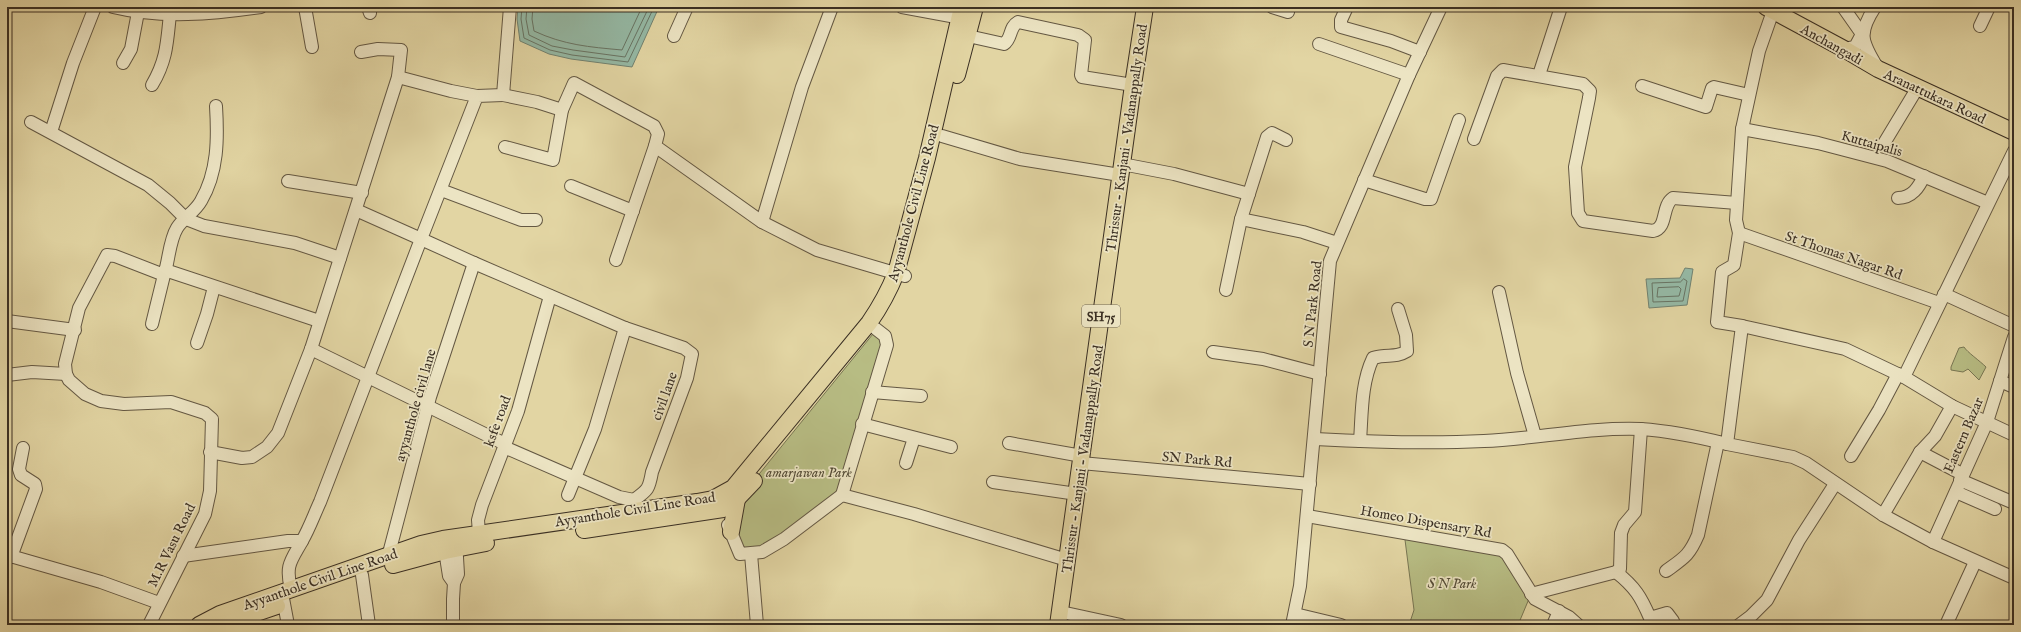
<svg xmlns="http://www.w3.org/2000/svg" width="2021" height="632" font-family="'IM FELL English',serif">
<rect width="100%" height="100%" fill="#e2d5a3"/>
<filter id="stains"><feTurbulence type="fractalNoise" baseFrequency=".005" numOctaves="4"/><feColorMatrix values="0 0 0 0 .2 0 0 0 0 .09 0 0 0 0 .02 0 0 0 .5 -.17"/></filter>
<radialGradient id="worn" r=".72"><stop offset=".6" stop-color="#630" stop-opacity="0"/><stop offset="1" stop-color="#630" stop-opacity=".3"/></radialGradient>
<g fill="#b7bc83" stroke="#787653">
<polygon points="877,329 884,336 841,494 784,539 741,554 733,519 738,500"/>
<path d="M1964,347C1967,352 1980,361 1986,367L1979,380L1968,369L1963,372L1951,370V367L1959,348Z"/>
<polygon points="1404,532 1502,550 1531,594 1518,625 1409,625 1414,610"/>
</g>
<g fill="#95b9a5" stroke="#718271">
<polygon points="518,7 659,7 632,67 571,59 549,54 520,41 517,19"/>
<polygon points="1685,268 1693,269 1687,305 1649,308 1646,279 1680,278"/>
</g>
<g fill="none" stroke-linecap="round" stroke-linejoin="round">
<g stroke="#687464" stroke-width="1">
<polyline points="522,7 521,19 524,38 550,50 572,55 628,62 654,7"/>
<polyline points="527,7 526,19 529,35 552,46 573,50 625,57 649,7"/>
<path d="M533,7L532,19L534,31C564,45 589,47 622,50L642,7"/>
<polygon points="1684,279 1687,281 1683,301 1653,302 1652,283 1680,282"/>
<polygon points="1679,287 1681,289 1679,296 1657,297 1658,288"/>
</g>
<defs>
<g id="minor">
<path d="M113,7C162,19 213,14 261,7"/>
<polyline points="305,7 312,47"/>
<polyline points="368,7 370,13"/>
<path d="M510,7L503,95L477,96L421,239L474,263L625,328L684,348L692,354L687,378L652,472C649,489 648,490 634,500L633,511"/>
<polyline points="902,7 967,19"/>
<polyline points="1272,7 1288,12"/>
<polyline points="1347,7 1341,20 1341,27 1391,41 1420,52"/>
<polyline points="1843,7 1862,34 1855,47 1844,49"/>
<path d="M1875,7C1858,33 1861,41 1877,67"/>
<polyline points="1773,11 1759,51 1742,129 1736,220 1739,233 1734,265 1722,272 1717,322 1742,326 1845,349 1904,377"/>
<polyline points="1980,26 1989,7"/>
<polyline points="674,36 687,7"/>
<path d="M968,36L1004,44C1012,39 1009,27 1018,22L1078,35L1085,40L1081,75L1082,77L1133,85"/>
<polyline points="1319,44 1409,75"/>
<polyline points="123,63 131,49 138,12"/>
<polyline points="1539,75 1561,7"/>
<polyline points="398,77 451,91 477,96"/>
<path d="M152,85C167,60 167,42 170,14"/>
<polyline points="1642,86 1706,107 1712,88 1714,87 1749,95"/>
<polyline points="503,95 537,102 562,110"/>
<polyline points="31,122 148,185 170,203 186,219 204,226 295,243 340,258"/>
<polyline points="1742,129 1818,143 1887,161 1988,203"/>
<polyline points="51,132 73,63 95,7"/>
<polyline points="942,136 1020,159 1120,175"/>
<path d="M1474,139L1497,76L1503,70L1583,84L1590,91L1589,98L1575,167L1578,213L1583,221L1653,231C1668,228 1661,206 1673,198L1737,203"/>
<polyline points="1883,145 1918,87"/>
<polyline points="505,147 553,160 562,110 574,83 654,126 658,134 655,146 762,222 817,250 905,276"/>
<polyline points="2014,151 1904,377 1952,406 2014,435"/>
<polyline points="1122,164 1174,174 1249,194"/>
<polyline points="1364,180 1425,199 1431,199 1459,120"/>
<polyline points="288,181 362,193"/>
<polyline points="571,186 633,211"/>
<polyline points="441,190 521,220 536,220"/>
<path d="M1898,198C1912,198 1919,187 1924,176"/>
<polyline points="1241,219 1303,232 1337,243"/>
<polyline points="762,222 802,87 832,7"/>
<polyline points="1739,233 1939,303"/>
<polyline points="616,260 655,146"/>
<polyline points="165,270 319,321"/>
<polyline points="1226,290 1241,219 1267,137 1272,133 1286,140"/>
<polyline points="1499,292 1517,373 1535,436"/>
<polyline points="1944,294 2014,326"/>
<polyline points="7,321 75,330"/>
<polyline points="152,324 164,275"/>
<polyline points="1742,326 1727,444 1793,457 1806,463 1883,515 1933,542 2014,578"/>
<polyline points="197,343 207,314 214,287"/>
<polyline points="311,349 505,444"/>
<polyline points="1213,352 1263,359 1320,374"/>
<polyline points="7,375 32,372 66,374"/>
<polyline points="2000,381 2014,387"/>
<polyline points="872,392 921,396"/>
<polyline points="862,424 951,447"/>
<path d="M1315,439C1371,442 1428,444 1484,441C1536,439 1588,427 1641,429C1670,431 1699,437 1727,444"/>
<path d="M1360,441C1362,414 1361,383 1373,358C1388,353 1394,359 1407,351L1406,335L1398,309"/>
<polyline points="1009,443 1082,456"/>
<polyline points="504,447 619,497 634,500"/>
<polyline points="210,452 242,458 252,457 267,447 278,433 311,349 398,77 401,50 378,49 361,52"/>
<polyline points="1920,452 1962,474"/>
<polyline points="1851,456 1879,410 1898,374"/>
<polyline points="906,463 914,438"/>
<polyline points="1081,463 1310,484"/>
<polyline points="1960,480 2014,503"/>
<polyline points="993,482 1077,494"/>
<polyline points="1956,492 1995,509"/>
<polyline points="568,495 595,429 625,328"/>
<polyline points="842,495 887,345 885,336 876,329"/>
<polyline points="1883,515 1920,452 1935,436 1952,406"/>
<polyline points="1307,516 1502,550 1507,554 1535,599 1569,617 1578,625"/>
<polyline points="728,525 740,554 762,552 784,539 842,495 914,514 1067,560"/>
<polyline points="479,533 478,520 482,505 518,411 550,296"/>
<polyline points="1933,542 1987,422 2014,337"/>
<polyline points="444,544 449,576 454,583"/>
<polyline points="751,554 757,625"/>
<polyline points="7,555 101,582 159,603"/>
<polyline points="183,556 288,541 302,541"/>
<polyline points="11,557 36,489 35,484 21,475 19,469 23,448"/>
<polyline points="388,557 430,397 474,263"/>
<path d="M1666,571C1684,558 1689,556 1698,535L1718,442"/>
<path d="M1616,572C1635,587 1641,597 1650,618L1667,613L1673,621"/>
<polyline points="362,575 369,625"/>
<path d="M291,589C285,565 291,561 302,541C309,529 314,515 320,502L421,239L356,210"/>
<polyline points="282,593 288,625"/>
<polyline points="1531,594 1616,572 1620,569 1621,533 1624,525 1635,512 1641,429"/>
<polyline points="1061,612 1121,625"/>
<polyline points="1295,614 1341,625"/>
<path d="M149,625L205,514L210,491L212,419L205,413L171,402L124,404L101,401L85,394L69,380L66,374L65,364L79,308L107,255L115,256L164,275C169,261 169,241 177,228C183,218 195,212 201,201C218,172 218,139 216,106"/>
<polyline points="453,625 453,599 454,583 458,574 456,541"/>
<polyline points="1292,625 1300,586 1330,261 1409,75 1441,7"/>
<polyline points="1553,625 1559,611"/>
<polyline points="1739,625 1751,616 1767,600 1799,540 1835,484"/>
<polyline points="1946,625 1975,562"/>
</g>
<g id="major">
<polyline points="1766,7 1844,49 1878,69 2014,132"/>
<polyline points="957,75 975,7"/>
<polyline points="584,530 723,509 733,503 754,481"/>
<polyline points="731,532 737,499 735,495"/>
<polyline points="393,565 445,551 486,543"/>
<path d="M199,625L220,614L421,544L443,539L697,502L713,499L733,488L869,323C880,307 889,291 896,273L927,158L962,7"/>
<polyline points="221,625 277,606"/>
<polyline points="1058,625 1133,85 1145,7"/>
</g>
</defs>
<use href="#minor" stroke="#645843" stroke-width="14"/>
<use href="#major" stroke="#3a2f23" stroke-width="18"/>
<use href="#minor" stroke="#ece4c3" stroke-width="12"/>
<use href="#major" stroke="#e2d5a3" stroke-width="16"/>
</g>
<g text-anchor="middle" stroke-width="3.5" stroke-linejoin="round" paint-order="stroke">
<rect fill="#ece4c3" stroke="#6f6553" stroke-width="1" x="1082" y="305" width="38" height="22" rx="3"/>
<g font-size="13" font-weight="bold" fill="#3a2f23">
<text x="1101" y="321">SH75</text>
</g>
<g font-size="14" fill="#3a2f23" stroke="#ece4c3">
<text transform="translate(1832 44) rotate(29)" y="5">Anchangadi</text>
<text transform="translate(1935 96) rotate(25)" y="5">Aranattukara Road</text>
<text transform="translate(1126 138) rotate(-82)" y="5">Thrissur - Kanjani - Vadanappally Road</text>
<text transform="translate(1872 143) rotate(16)" y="5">Kuttaipalis</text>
<text transform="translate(913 203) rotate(-75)" y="5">Ayyanthole Civil Line Road</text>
<text transform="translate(1844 255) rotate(19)" y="5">St Thomas Nagar Rd</text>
<text transform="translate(1312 304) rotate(-84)" y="5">S N Park Road</text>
<text transform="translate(664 396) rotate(-70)" y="5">civil lane</text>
<text transform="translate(415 405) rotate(-74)" y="5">ayyanthole civil lane</text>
<text transform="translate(497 421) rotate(-70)" y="5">ksfe road</text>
<text transform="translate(1963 435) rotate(-67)" y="5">Eastern Bazar</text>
<text transform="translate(1082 459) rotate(-82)" y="5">Thrissur - Kanjani - Vadanappally Road</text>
<text transform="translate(1197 459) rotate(5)" y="5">SN Park Rd</text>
<text transform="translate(635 509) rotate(-9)" y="5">Ayyanthole Civil Line Road</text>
<text transform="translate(1426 521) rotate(10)" y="5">Homeo Dispensary Rd</text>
<text transform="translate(171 545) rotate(-64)" y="5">M.R Vasu Road</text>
<text transform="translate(320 579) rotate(-19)" y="5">Ayyanthole Civil Line Road</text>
</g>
<g font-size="14" font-style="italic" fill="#534b36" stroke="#ece4c3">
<text x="809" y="477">amarjawan Park</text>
<text x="1452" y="588">S N Park</text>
</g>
</g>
<rect width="2021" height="632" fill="none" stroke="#e2d5a3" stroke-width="24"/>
<rect x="8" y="8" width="2005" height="616" fill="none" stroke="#3a2f23" stroke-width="2"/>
<rect x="12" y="12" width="1997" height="608" fill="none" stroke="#3a2f23"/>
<rect width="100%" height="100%" filter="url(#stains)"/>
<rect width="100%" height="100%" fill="url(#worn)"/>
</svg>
